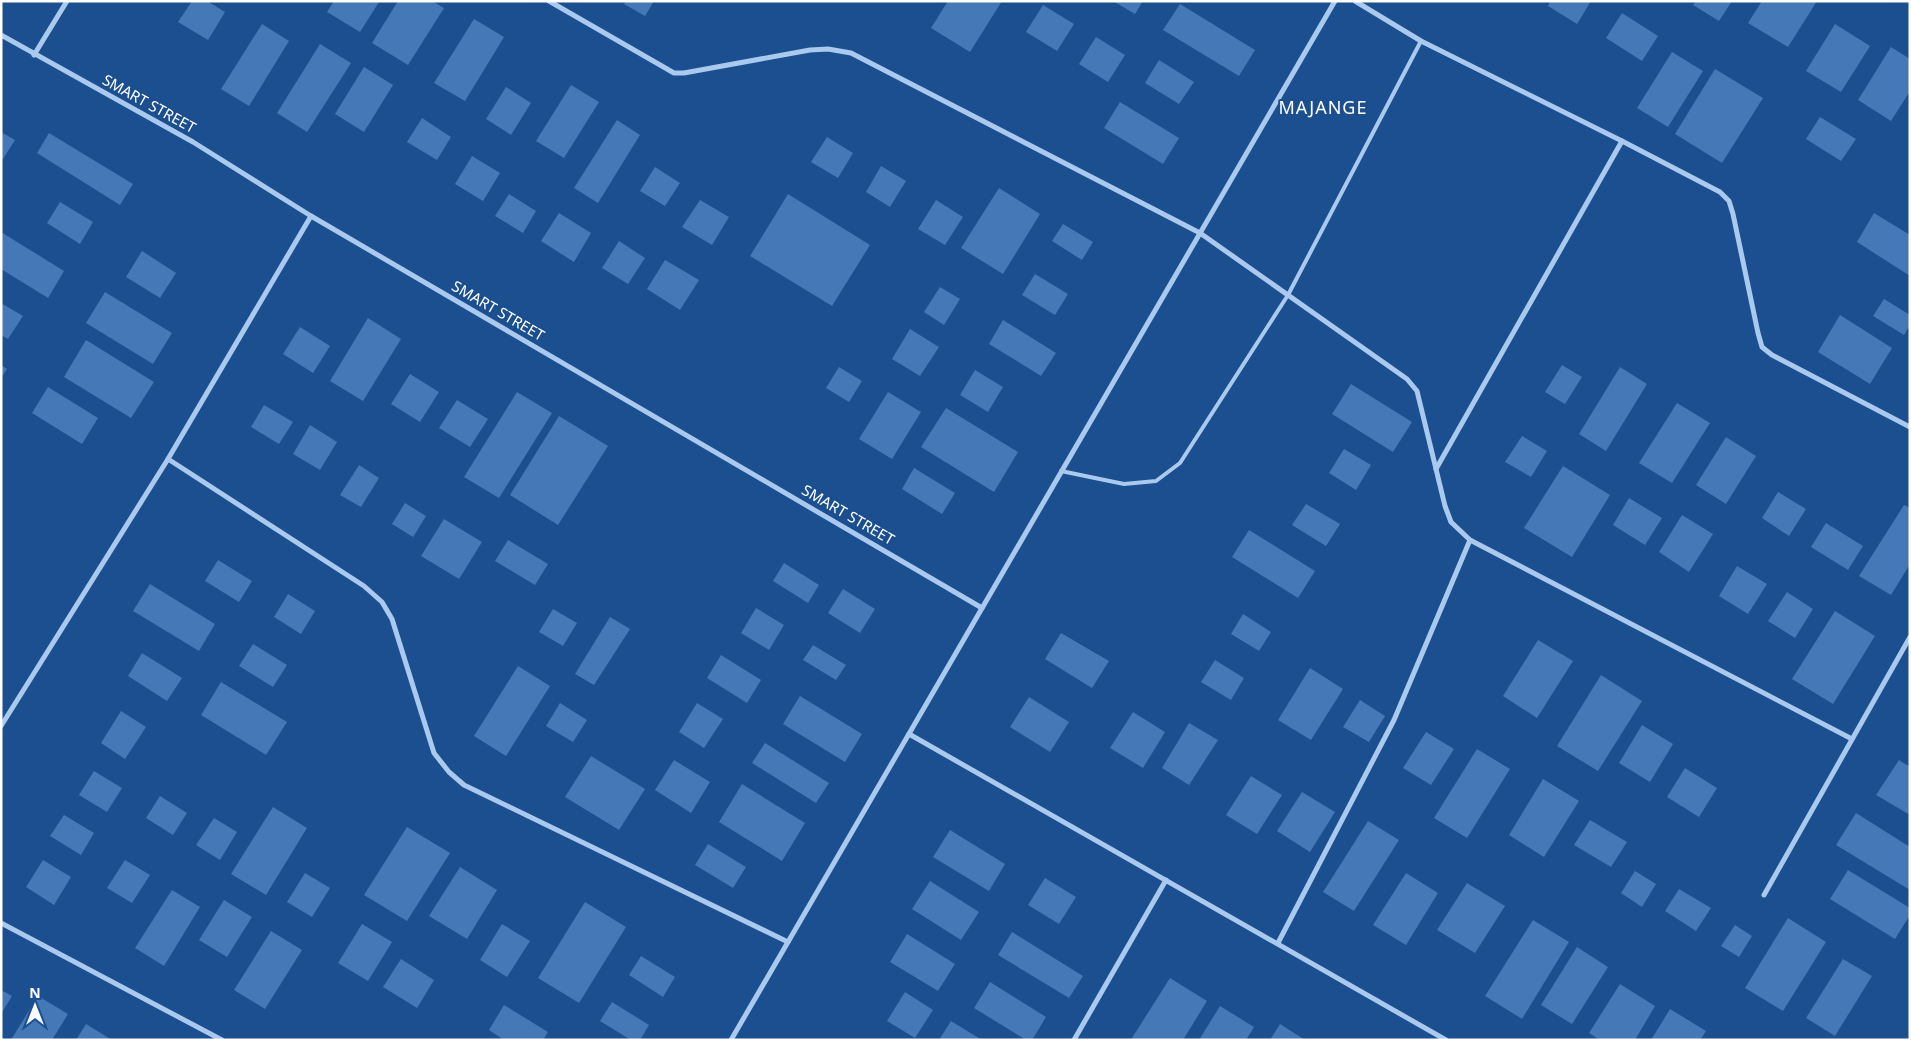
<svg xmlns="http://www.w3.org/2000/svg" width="1911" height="1041" font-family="'Noto Sans',sans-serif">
<rect width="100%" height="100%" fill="#1b4f8f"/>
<g fill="#4478b7">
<polygon points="192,1 207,1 225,12 208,40 178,22"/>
<polygon points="334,1 378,1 379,2 360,32 327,12"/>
<polygon points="398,1 432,1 444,8 408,65 372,43"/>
<polygon points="626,1 654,1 645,16 624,4"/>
<polygon points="948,1 1002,1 970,52 931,28"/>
<polygon points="1113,1 1143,1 1135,14"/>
<polygon points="1550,1 1591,1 1577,24 1548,6"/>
<polygon points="1696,1 1732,1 1719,21 1693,5"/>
<polygon points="1762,1 1817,1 1788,47 1748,23"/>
<polygon points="1180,4 1255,50 1239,76 1163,30"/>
<polygon points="1043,5 1074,24 1057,51 1026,32"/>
<polygon points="1622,13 1658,36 1642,61 1606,38"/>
<polygon points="474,19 504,37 465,101 434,83"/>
<polygon points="262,24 289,41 249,106 221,89"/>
<polygon points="1835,24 1870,46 1841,92 1806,71"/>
<polygon points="1096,37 1125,55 1108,82 1079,64"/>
<polygon points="320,44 351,63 307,132 277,113"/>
<polygon points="1891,47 1910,59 1910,91 1891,121 1858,100"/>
<polygon points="1672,52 1703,71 1668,127 1637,108"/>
<polygon points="1159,60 1194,82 1179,104 1145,83"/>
<polygon points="364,67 393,85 364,132 335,114"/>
<polygon points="1715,69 1763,98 1722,163 1675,134"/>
<polygon points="571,85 599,102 564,158 536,141"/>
<polygon points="506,87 531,103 511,135 486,119"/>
<polygon points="1120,102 1179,138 1163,164 1104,128"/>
<polygon points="1820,117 1856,139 1841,161 1806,139"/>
<polygon points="422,118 451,137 437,160 407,142"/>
<polygon points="617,120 640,135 598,203 574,188"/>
<polygon points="1,132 15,140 1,162"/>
<polygon points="49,133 133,184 120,205 37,153"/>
<polygon points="827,137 853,153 838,178 811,162"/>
<polygon points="472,156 500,173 483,201 455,184"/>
<polygon points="881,166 906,181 890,207 866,192"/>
<polygon points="655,167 680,183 665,206 640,191"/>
<polygon points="999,188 1040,214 1003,274 961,248"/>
<polygon points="509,194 536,211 523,233 495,216"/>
<polygon points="788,194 870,245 832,306 750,256"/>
<polygon points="700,200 729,217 712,245 682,227"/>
<polygon points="936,200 963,217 945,245 918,229"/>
<polygon points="60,202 93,222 80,244 47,223"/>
<polygon points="559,213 591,233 574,262 541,241"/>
<polygon points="1874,213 1910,235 1910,276 1857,242"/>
<polygon points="1063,224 1093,242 1082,260 1052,241"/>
<polygon points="1,232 64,271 48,298 1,269"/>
<polygon points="619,241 645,258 628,284 602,268"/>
<polygon points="142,251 176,273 160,298 126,277"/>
<polygon points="665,260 699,280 680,310 647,289"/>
<polygon points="1035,274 1068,294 1055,315 1022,295"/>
<polygon points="940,287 960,299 944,325 924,312"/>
<polygon points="105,292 172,333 153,364 86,323"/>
<polygon points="1884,299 1910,315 1910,325 1904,335 1873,316"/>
<polygon points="1,303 23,316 8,339 1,335"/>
<polygon points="1840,315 1892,348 1870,384 1818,352"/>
<polygon points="368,318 401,339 363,401 330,381"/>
<polygon points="1003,320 1056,353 1041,376 989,344"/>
<polygon points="300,327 330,346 313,373 283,354"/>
<polygon points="910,329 939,347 920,376 892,359"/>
<polygon points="86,340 154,382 131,418 64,377"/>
<polygon points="1,365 7,369 1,378"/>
<polygon points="1562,365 1582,377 1565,404 1545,392"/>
<polygon points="839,367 862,381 849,402 826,388"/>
<polygon points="1620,367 1647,384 1606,451 1579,434"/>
<polygon points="975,370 1003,387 988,412 960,395"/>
<polygon points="410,374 439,392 420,422 391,404"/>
<polygon points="1351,384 1412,422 1393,452 1332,414"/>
<polygon points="48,387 98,418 82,444 32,413"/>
<polygon points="517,392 552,413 499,498 464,477"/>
<polygon points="888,392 921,412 892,459 859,439"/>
<polygon points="457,400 488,419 470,447 439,428"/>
<polygon points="1677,403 1710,423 1672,483 1639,463"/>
<polygon points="264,405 293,422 279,444 251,427"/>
<polygon points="946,408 1018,452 994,492 921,447"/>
<polygon points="559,416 608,446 558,525 510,495"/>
<polygon points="310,425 337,442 320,470 293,454"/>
<polygon points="1522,436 1547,451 1531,477 1505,462"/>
<polygon points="1726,437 1756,456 1726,504 1696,485"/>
<polygon points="1344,449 1371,465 1356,490 1329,473"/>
<polygon points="359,465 379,478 361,507 340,495"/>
<polygon points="1563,466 1610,495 1572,557 1524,528"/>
<polygon points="914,468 955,493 942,514 902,489"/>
<polygon points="1778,492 1806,509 1789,536 1762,518"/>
<polygon points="1629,498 1662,518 1645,545 1613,525"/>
<polygon points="405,503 426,516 413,537 392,524"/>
<polygon points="1306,504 1340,524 1326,546 1292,525"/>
<polygon points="1904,505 1910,508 1910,564 1891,595 1859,576"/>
<polygon points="1682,515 1713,534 1689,572 1659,552"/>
<polygon points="444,519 482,542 459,579 421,556"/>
<polygon points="1826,523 1863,546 1848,570 1811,547"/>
<polygon points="1249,530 1315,571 1298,598 1232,557"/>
<polygon points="508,540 548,564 535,585 495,561"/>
<polygon points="218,560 252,581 239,602 205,581"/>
<polygon points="784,563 819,585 808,603 773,581"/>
<polygon points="1737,566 1767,584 1748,614 1719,596"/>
<polygon points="150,584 215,624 199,651 133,611"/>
<polygon points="843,589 875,609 860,633 828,613"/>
<polygon points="1787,592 1813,609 1795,638 1768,621"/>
<polygon points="288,594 315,611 301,634 274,617"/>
<polygon points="756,608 784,625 769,650 741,633"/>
<polygon points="553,609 577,623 563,646 539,632"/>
<polygon points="1835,611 1875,636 1833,704 1792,679"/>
<polygon points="1243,614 1271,632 1259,651 1231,634"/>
<polygon points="610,617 630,629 594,685 575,674"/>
<polygon points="1061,633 1109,661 1092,688 1045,659"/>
<polygon points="1538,640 1573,661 1537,718 1503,696"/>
<polygon points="253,644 287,665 273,687 239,666"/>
<polygon points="813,645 846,665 836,680 803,660"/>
<polygon points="142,653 182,678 167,701 128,676"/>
<polygon points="721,655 761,680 747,703 707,678"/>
<polygon points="1215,660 1244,678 1231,700 1201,682"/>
<polygon points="518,666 550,686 506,756 474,736"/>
<polygon points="1310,668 1343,689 1311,740 1278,720"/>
<polygon points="1601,675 1642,701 1598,771 1557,746"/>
<polygon points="221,682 287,722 266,755 201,715"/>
<polygon points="800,696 862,734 845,762 783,724"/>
<polygon points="1029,697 1069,722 1050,752 1010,727"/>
<polygon points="1360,700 1385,716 1369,742 1343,727"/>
<polygon points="560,703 587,720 573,742 546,726"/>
<polygon points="697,703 723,719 704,748 679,732"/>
<polygon points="121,711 146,727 125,759 101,743"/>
<polygon points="1133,712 1165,732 1143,768 1110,748"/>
<polygon points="1189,723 1218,740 1189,785 1162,768"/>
<polygon points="1642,725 1673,744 1650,782 1619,763"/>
<polygon points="1426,732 1454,749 1431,785 1403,768"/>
<polygon points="765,743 829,783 816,803 752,763"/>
<polygon points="1477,749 1510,769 1467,838 1434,818"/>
<polygon points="591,756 645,789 619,830 565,797"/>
<polygon points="674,760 710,782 691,813 655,790"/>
<polygon points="1899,760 1910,767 1910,815 1876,795"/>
<polygon points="1685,768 1717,788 1699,817 1667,797"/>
<polygon points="94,771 122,788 107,812 79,795"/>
<polygon points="1251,776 1282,795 1257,834 1226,815"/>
<polygon points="1543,779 1579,801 1544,857 1509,835"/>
<polygon points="742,784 805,823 782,861 719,822"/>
<polygon points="1302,792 1335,812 1310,852 1277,831"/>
<polygon points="160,796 187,813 173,835 146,818"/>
<polygon points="273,807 307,828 266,895 231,874"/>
<polygon points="1856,813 1910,847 1910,890 1836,845"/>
<polygon points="64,815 94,833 81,855 50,836"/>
<polygon points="214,818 237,832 220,860 196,845"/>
<polygon points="1590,820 1627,842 1611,867 1574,845"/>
<polygon points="1368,821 1399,840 1354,911 1323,892"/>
<polygon points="407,827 450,853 407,921 364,895"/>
<polygon points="950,830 1005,864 989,891 933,857"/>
<polygon points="708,844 746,867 733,888 695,865"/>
<polygon points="43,860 71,877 54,905 26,887"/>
<polygon points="125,860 150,875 132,903 107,888"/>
<polygon points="460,867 497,890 467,939 429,916"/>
<polygon points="1848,870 1910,908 1910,915 1895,939 1830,899"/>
<polygon points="1635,871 1656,884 1642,907 1621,893"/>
<polygon points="305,873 330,888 312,917 287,902"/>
<polygon points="1406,873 1438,893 1406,945 1373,925"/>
<polygon points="1045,878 1076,897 1059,924 1028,905"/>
<polygon points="930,881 979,912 961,940 912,909"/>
<polygon points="1467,883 1505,906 1475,953 1437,930"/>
<polygon points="1679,889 1711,908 1696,931 1665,911"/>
<polygon points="172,890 200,907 164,966 135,948"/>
<polygon points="224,900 252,917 227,957 199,940"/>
<polygon points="585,902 626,927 579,1003 538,978"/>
<polygon points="1788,918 1826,942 1783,1011 1745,988"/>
<polygon points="1533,920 1569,942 1522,1019 1485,996"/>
<polygon points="362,924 392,942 368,981 338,963"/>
<polygon points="502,924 530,941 507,977 480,960"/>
<polygon points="1735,925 1752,936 1739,957 1721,946"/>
<polygon points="271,931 302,950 265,1009 234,990"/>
<polygon points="1012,932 1083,976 1069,998 998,955"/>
<polygon points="907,934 955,964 938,991 890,962"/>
<polygon points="1577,947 1608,967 1572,1024 1541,1005"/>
<polygon points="641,956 675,977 663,997 629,975"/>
<polygon points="401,959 434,980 417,1008 383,987"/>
<polygon points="1843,959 1872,976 1835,1036 1806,1018"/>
<polygon points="1170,978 1207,1001 1183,1040 1135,1040 1132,1038"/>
<polygon points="990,982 1046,1017 1032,1040 1026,1040 974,1008"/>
<polygon points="1620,984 1655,1006 1635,1040 1600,1040 1589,1033"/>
<polygon points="1,990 12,996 1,1014"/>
<polygon points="905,992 933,1010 915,1038 887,1021"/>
<polygon points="38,996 68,1014 52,1040 11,1040"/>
<polygon points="612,1002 649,1025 640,1040 631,1040 600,1021"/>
<polygon points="504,1005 548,1032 543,1040 504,1040 489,1030"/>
<polygon points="1220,1006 1254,1027 1246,1040 1199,1040"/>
<polygon points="1670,1009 1706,1031 1700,1040 1651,1040"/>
<polygon points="951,1021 982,1040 939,1040"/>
<polygon points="86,1024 112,1040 76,1040"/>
<polygon points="1280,1024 1305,1040 1270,1040"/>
</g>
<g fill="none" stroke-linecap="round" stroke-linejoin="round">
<polyline stroke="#a9c9ee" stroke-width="4" points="1061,471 1124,484 1156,481 1180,463 1288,295 1421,41"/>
<g stroke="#a9c9ee" stroke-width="5">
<polyline points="549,1 674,73 684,73 810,50 828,49 851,53 1200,233 1407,379 1417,391 1445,506 1451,522 1470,540 1852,739"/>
<polyline points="1355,1 1421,41 1622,141 1720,192 1729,201 1733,214 1758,333 1762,347 1772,355 1910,427"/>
<polyline points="1,35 193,142 311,216 982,608"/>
<polyline points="34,55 67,1"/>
<polyline points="168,459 364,586 382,602 392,619 434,753 449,772 464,785 788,942"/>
<polyline points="1436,469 1622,141"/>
<polyline points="1,726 168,459 311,216"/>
<polyline points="909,734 1446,1040"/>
<polyline points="1764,895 1910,637"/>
<polyline points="1,923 222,1040"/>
<polyline points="1278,943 1394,720 1470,540"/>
<polyline points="731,1040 1335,1"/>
<polyline points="1074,1040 1166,880"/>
</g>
</g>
<g text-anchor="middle" stroke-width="4" stroke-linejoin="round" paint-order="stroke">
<g font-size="15" fill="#fff" stroke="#1b4f8f">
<text transform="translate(149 104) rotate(29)" y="5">SMART STREET</text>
<text transform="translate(498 311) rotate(30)" y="5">SMART STREET</text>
<text transform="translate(848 515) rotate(30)" y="5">SMART STREET</text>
</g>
<g font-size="18" letter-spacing="1" fill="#fff" stroke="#1b4f8f">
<text x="1323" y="114">MAJANGE</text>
</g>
</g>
<rect width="1911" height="1041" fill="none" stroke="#ffffff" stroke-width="5"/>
<g transform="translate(35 1006)" stroke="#1b4f8f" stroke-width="4" paint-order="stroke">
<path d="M0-4L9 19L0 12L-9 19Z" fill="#ffffff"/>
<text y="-8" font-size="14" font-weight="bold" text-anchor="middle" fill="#ffffff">N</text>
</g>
</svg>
